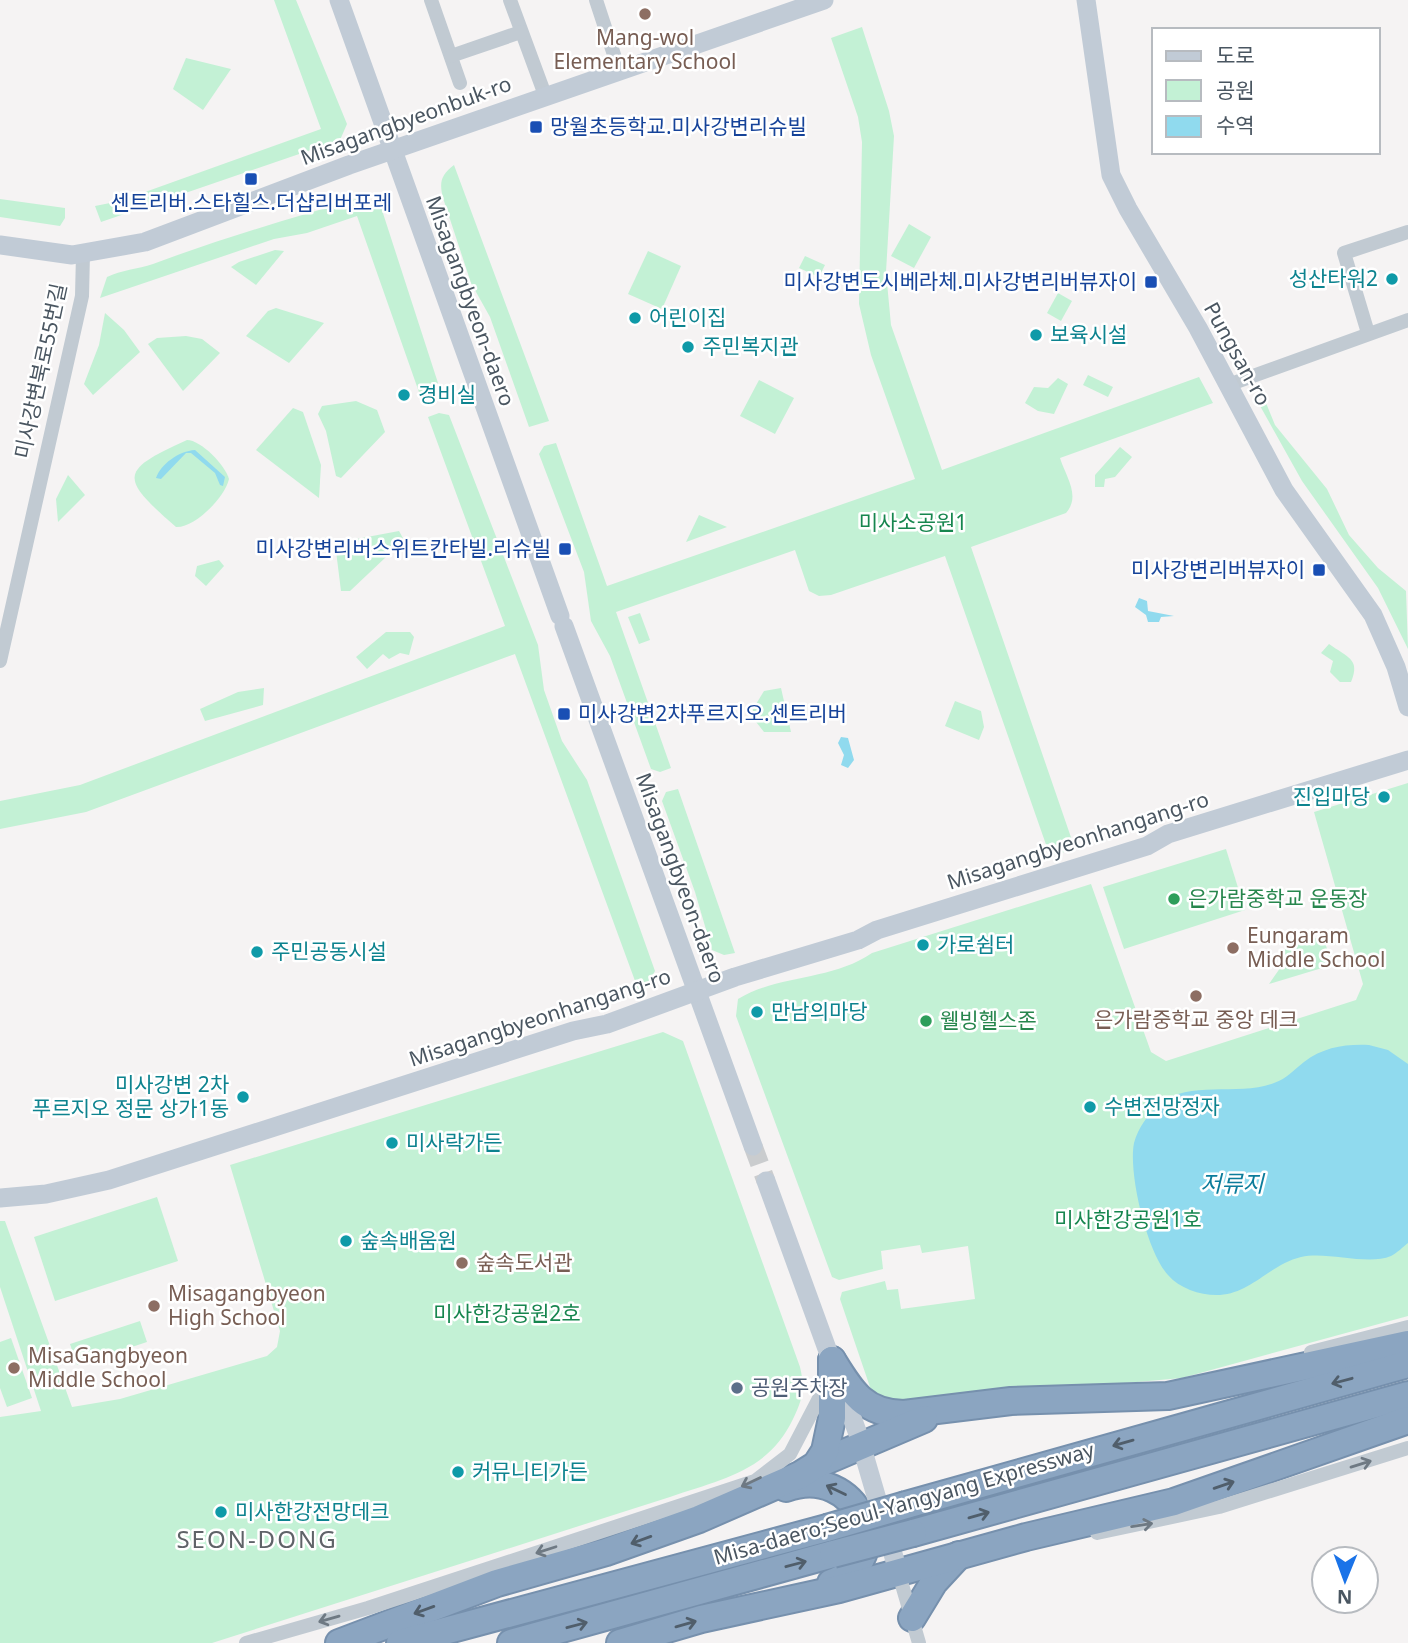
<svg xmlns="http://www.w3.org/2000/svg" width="1408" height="1643" font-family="'Noto Sans','Noto Sans KR',sans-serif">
<rect width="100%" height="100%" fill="#f5f3f3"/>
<g fill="#c3f1d5">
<polygon points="274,0 296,0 347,124 340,140 101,222 95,206 120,201 321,129"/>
<path d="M862,27L889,111L894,136L886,272L891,325L942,470L1199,377L1213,403L1060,458C1066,477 1081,496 1066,513L971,547L1075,849L1050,856L945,556L831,595L819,596L809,591L795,550L616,612L671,768L660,772L651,769L610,656L591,621L584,572L539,454L544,446L556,443L607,586L915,479L871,355L859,304L862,142L858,117L831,38Z"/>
<polygon points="186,58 231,69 203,110 173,89"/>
<path d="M454,165L549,421L529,427L490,317L471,283L443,198C439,182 441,175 454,165Z"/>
<path d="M363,197L380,204L438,383L420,395L357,216L307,233L274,239L100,298L107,277C121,270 138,269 153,264C222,238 292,218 363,197Z"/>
<polygon points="0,199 65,208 65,218 60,226 0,217"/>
<polygon points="909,224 931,237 914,268 891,256"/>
<polygon points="275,250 284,251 256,285 231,267 239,262"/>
<polygon points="648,251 681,266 662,309 628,294"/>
<polygon points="805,256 825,265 819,277 799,268"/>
<polygon points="1058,293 1072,301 1061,321 1047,313"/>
<polygon points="276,308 324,323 289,363 246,336 268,311"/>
<polygon points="105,313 124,330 140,352 93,395 84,384 99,345"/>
<polygon points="186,336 202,339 220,353 183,391 148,344 157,338"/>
<polygon points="1088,375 1113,387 1108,397 1083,385"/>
<polygon points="1058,378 1068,384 1054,414 1038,411 1025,403 1034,387 1048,388"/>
<polygon points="759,380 794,398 775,434 740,416"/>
<polygon points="1264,398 1275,425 1327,489 1349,535 1378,568 1406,591 1408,649 1378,588 1302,481 1259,404"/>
<polygon points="356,401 377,410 385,432 341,478 336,476 326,431 318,414 322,406"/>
<polygon points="293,408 303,412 321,465 319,498 256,450"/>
<polygon points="439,413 449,415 538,645 544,690 562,741 587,780 655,971 647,986 638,989 515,654 86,812 0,829 0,801 80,785 505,626 428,417"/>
<path d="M187,440C201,440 225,465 229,479C225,497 195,528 176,527C120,478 118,471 187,440Z"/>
<polygon points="1120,447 1132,457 1115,477 1105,479 1104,487 1095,487 1095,475"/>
<polygon points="68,475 85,495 58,522 56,499"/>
<polygon points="699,515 727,527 686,542"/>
<polygon points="399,531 404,540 350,591 341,591 335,543"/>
<polygon points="219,560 224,566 206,586 195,576 197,566"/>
<polygon points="640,613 650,640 639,644 628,617"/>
<polygon points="386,632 410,632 414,637 409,655 400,653 389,659 383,654 367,669 356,657"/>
<path d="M1329,644C1347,657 1361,659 1351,682H1340L1330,672L1333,661L1321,653Z"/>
<polygon points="264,688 263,705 205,721 200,709 238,692"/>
<polygon points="781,688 791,732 764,732 753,718 753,709 764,691"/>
<polygon points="955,701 981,711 984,727 979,740 945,726"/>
<path d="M1408,783V1316L1182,1378L992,1395L911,1410L882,1400L871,1390L840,1299L842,1292L885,1281L887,1290L898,1289L901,1309L975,1299L968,1246L922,1253L920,1245L881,1251L883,1269L839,1280L832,1277L736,1016L738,999C780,974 831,981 872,953L1091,884L1151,1052L1166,1061L1356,1000L1363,984L1314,812Z"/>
<polygon points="678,789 735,953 724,955 712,950 695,892 662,801 666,792"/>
<polygon points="1226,849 1245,910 1124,949 1103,887"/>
<polygon points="1323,936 1332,965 1269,984 1285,961 1285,947"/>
<path d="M663,1032L683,1041L800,1367C805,1388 803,1399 793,1419C768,1472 721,1479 670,1497L212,1643H0V1417L41,1411L0,1287V1221H5L72,1407L120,1399L267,1356L277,1347L280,1331L230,1165Z"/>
<polygon points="157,1197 178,1261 55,1301 34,1237"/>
<polygon points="140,1321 147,1342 77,1365 70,1344"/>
<polygon points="11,1338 32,1398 7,1407 0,1388 0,1342"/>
</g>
<g fill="#90daee">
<path d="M195,450L225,477L223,486L220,485L215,473L191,453H186L161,479L156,478C161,464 179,451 195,450Z"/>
<polygon points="1139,598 1147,601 1148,611 1174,616 1161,617 1159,622 1148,622 1146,615 1135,607"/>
<polygon points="841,737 848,738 854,760 848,768 841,765 844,755 838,743"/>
<path d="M1369,1045L1388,1050L1408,1064V1243C1403,1247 1397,1253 1391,1256C1367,1266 1328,1251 1301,1257C1271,1264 1251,1293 1220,1295C1202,1296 1180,1289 1168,1275C1147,1252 1128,1173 1134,1143C1138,1128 1148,1114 1160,1104C1190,1079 1238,1097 1274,1083C1286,1079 1294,1070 1304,1062C1324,1047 1345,1044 1369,1045Z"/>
</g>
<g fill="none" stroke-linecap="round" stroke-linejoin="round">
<polyline stroke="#caccce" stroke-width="19" stroke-dasharray="19 10" stroke-linecap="butt" points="753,1146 766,1181"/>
<defs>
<g id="highway">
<path d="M832,1360C851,1391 864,1414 904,1414L1011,1401L1168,1396L1408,1344"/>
<polyline points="816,1465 924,1419"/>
<path d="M786,1488C857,1462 900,1559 831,1583"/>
<polyline points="906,1505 1408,1364"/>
<polyline points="913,1533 1408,1395"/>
<polyline points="912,1618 934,1582 959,1555"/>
<polyline points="339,1643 497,1583 606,1552 699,1519 800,1475 816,1465 825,1451 832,1418 832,1360"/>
<polyline points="400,1643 827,1528"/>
<polyline points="511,1643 833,1554"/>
<polyline points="620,1643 701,1619 839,1589 1026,1537 1174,1502 1408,1420"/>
</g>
</defs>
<use href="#highway" stroke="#7690ad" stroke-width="30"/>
<g stroke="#c1cad2" stroke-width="14">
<polyline points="431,0 460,83"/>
<polyline points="510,0 545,95"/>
<polyline points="596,0 619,70"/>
<polyline points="451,56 521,32"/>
<polyline points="1368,333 1344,253 1408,232"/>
<polyline points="1228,385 1408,320"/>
<polyline points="0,661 82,296 83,254"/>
<polyline points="1311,1352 1408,1327"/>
<polyline points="1097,1533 1219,1507 1408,1448"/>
<polyline points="898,1571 919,1643"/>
<polyline points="246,1643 368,1608 755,1481 790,1454 826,1385"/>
</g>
<g stroke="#c1cbd6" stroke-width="19">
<polyline points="339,0 560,616"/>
<polyline points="1086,0 1111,175 1128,209 1198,328 1284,490 1373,615 1396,667 1408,707"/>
<polyline points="0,245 72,255 145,242 349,165 824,0"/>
<polyline points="564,626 753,1146"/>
<polyline points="766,1181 858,1434 898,1571"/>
<polyline points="0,1198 46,1194 109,1180 573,1031 607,1024 735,977 858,940 877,930 1147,846 1168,834 1408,760"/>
</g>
<use href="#highway" stroke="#8ba5c1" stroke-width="26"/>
<defs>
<g id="highway-bridge">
<polyline points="827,1528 906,1505"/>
<polyline points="833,1554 913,1533"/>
</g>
</defs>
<use href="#highway-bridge" stroke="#7690ad" stroke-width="30" stroke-linecap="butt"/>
<use href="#highway-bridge" stroke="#8ba5c1" stroke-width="26"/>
</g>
<defs><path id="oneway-shaft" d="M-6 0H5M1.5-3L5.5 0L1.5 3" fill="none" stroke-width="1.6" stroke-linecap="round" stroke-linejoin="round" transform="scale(1.75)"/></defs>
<g stroke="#505e6b">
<use href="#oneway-shaft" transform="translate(1342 1381) rotate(165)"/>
<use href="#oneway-shaft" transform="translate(1123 1443) rotate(164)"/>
<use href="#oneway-shaft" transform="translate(1224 1485) rotate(-19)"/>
<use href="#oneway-shaft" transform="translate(836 1490) rotate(-154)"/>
<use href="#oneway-shaft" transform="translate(979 1515) rotate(-16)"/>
<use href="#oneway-shaft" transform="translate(641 1540) rotate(160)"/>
<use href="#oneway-shaft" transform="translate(796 1564) rotate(-15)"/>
<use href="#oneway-shaft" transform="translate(424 1610) rotate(160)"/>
<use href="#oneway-shaft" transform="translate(686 1624) rotate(-16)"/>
<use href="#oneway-shaft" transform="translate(577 1625) rotate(-15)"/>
</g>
<g stroke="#6e7983">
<use href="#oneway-shaft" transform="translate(1361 1464) rotate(-17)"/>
<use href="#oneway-shaft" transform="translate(751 1482) rotate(155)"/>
<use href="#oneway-shaft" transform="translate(1142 1525) rotate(-9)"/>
<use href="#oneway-shaft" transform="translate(546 1550) rotate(162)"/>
<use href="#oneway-shaft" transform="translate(329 1619) rotate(164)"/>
</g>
<g fill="#8d6e63" stroke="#fff" stroke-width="2.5">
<circle cx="645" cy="14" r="7"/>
<circle cx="1233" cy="948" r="7"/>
<circle cx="1196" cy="996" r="7"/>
<circle cx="462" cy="1263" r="7"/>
<circle cx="154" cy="1306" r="7"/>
<circle cx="14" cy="1368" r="7"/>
</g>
<g fill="#1a4fb4" stroke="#fff" stroke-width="2.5">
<rect x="529" y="120" width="14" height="14" rx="3.5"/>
<rect x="244" y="172" width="14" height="14" rx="3.5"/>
<rect x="1144" y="275" width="14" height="14" rx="3.5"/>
<rect x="558" y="542" width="14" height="14" rx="3.5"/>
<rect x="1312" y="563" width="14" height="14" rx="3.5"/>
<rect x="557" y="707" width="14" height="14" rx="3.5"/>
</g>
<g fill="#0f9aa8" stroke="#fff" stroke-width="2.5">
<circle cx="1392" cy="279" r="7"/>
<circle cx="635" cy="318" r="7"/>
<circle cx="1036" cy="335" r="7"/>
<circle cx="688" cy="347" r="7"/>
<circle cx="404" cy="395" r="7"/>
<circle cx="1384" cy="797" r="7"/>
<circle cx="923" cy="945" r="7"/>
<circle cx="257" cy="952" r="7"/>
<circle cx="757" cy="1012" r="7"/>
<circle cx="243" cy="1097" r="7"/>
<circle cx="1090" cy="1107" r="7"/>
<circle cx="392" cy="1143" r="7"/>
<circle cx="346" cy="1241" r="7"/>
<circle cx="458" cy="1472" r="7"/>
<circle cx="221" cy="1512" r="7"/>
</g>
<g fill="#2e9e5b" stroke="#fff" stroke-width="2.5">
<circle cx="1174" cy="899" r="7"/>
<circle cx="926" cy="1021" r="7"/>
</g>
<circle fill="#5c6f8a" stroke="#fff" stroke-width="2.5" cx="737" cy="1388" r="7"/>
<g text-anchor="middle" stroke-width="5" stroke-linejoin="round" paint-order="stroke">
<g font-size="21" fill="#785e54" stroke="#fff" text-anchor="start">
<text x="645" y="45" text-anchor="middle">Mang-wol<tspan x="645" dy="24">Elementary School</tspan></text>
<text x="1247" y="943">Eungaram<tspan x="1247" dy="24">Middle School</tspan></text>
<text x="1196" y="1027" text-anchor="middle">은가람중학교 중앙 데크</text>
<text x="476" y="1270">숲속도서관</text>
<text x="168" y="1301">Misagangbyeon<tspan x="168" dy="24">High School</tspan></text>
<text x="28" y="1363">MisaGangbyeon<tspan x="28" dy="24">Middle School</tspan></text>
</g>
<g font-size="21" fill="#4a5661" stroke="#fff">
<text transform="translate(406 121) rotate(-20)" y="7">Misagangbyeonbuk-ro</text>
<text transform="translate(470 301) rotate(70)" y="7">Misagangbyeon-daero</text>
<text transform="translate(1237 354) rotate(61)" y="7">Pungsan-ro</text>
<text transform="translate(41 371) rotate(-78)" y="7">미사강변북로55번길</text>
<text transform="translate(1078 841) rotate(-18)" y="7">Misagangbyeonhangang-ro</text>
<text transform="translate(680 878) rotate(70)" y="7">Misagangbyeon-daero</text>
<text transform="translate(540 1018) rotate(-18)" y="7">Misagangbyeonhangang-ro</text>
<text transform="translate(904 1504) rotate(-16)" y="7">Misa-daero;Seoul-Yangyang Expressway</text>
</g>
<g font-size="21" fill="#164399" stroke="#fff" text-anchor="end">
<text x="550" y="134" text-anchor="start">망월초등학교.미사강변리슈빌</text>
<text x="251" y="210" text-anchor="middle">센트리버.스타힐스.더샵리버포레</text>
<text x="1137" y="289">미사강변도시베라체.미사강변리버뷰자이</text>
<text x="551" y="556">미사강변리버스위트칸타빌.리슈빌</text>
<text x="1305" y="577">미사강변리버뷰자이</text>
<text x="578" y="721" text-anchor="start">미사강변2차푸르지오.센트리버</text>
</g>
<g font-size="21" fill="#0d838f" stroke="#fff" text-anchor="start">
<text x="1378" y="286" text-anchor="end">성산타워2</text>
<text x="649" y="325">어린이집</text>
<text x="1050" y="342">보육시설</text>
<text x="702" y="354">주민복지관</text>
<text x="418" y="402">경비실</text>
<text x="1370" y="804" text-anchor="end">진입마당</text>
<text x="937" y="952">가로쉼터</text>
<text x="271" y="959">주민공동시설</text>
<text x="771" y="1019">만남의마당</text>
<text x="229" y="1092" text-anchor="end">미사강변 2차<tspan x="229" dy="24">푸르지오 정문 상가1동</tspan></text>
<text x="1104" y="1114">수변전망정자</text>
<text x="406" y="1150">미사락가든</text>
<text x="360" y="1248">숲속배움원</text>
<text x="472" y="1479">커뮤니티가든</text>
<text x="235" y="1519">미사한강전망데크</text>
</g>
<g font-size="21" fill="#17864f" stroke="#fff">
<text x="913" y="530">미사소공원1</text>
<text x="1128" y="1227">미사한강공원1호</text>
<text x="507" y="1321">미사한강공원2호</text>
</g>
<g font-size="21" fill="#27864d" stroke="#fff" text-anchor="start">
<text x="1188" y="906">은가람중학교 운동장</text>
<text x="940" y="1028">웰빙헬스존</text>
</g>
<g font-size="21" fill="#4e5e75" stroke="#fff" text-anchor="start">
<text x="751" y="1395">공원주차장</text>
</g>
<g font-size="23" font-style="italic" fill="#0c7c9b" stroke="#fff">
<text x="1232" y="1192">저류지</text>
</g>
<g font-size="24" letter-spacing="2" fill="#5f6368" stroke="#fff">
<text x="257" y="1548">SEON-DONG</text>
</g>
</g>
<rect x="1152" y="28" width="228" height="126" fill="#ffffff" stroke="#b7bbc0" stroke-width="2"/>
<rect x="1166" y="51" width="35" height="10" fill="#c1cbd6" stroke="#b7bbc0" stroke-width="2"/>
<text x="1216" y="63" font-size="21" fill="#4a5661">도로</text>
<rect x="1166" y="80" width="35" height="21" fill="#c3f1d5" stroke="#b7bbc0" stroke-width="2"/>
<text x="1216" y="98" font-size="21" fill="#4a5661">공원</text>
<rect x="1166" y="116" width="35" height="21" fill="#90daee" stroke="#b7bbc0" stroke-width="2"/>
<text x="1216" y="133" font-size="21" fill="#4a5661">수역</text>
<g transform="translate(1345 1580) rotate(181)"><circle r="33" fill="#ffffff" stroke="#b7bbc0" stroke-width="2"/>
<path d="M0-5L12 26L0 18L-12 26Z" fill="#1a73e8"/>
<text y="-10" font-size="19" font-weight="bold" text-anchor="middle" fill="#4a5661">N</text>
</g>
</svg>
